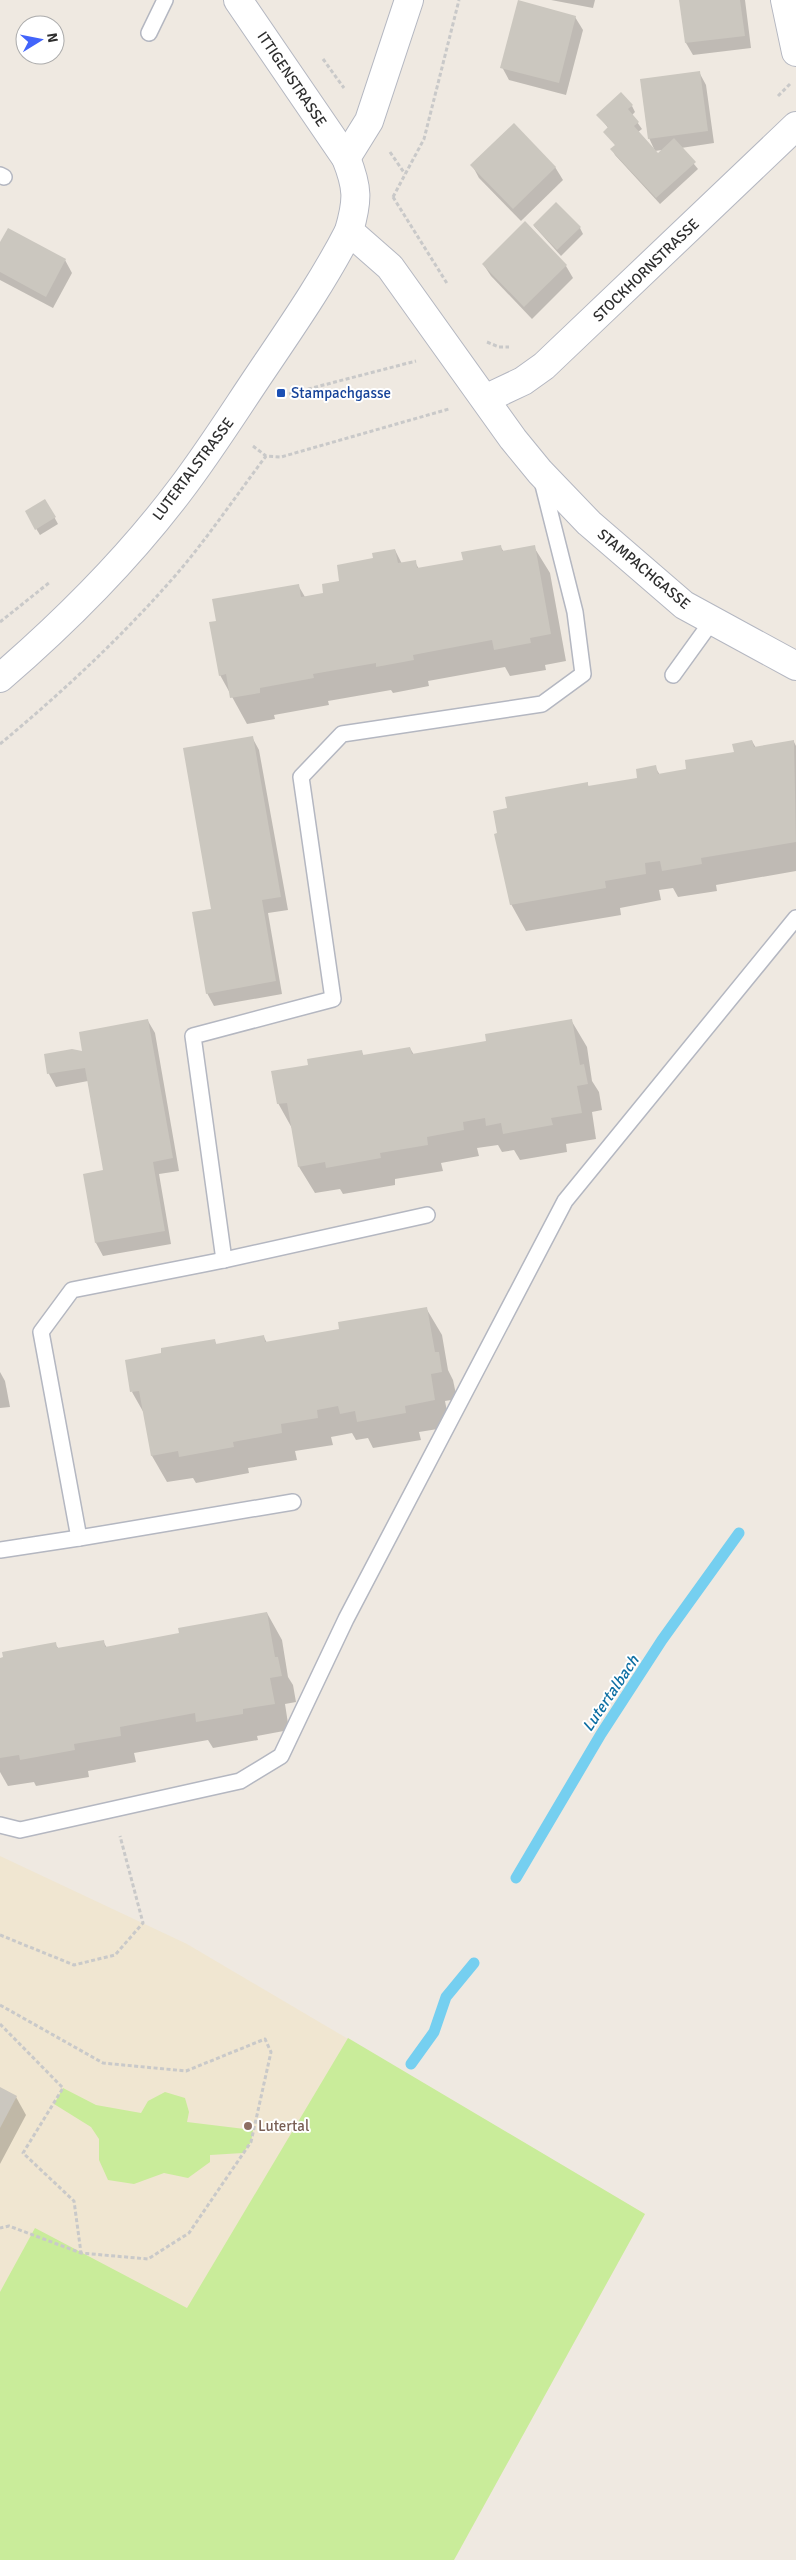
<svg xmlns="http://www.w3.org/2000/svg" width="796" height="2560" font-family="Signika,sans-serif">
<rect width="100%" height="100%" fill="#efe9e1"/>
<polygon fill="#f0e6d1" points="0,1856 187,1944 645,2214 454,2560 0,2560"/>
<g fill="#c9ec9a">
<polygon points="348,2038 645,2214 454,2560 0,2560 0,2292 35,2228 187,2308"/>
<polygon points="63,2088 96,2105 141,2113 148,2101 165,2092 185,2098 189,2112 187,2122 253,2130 251,2142 243,2153 210,2155 210,2162 188,2178 164,2173 134,2184 108,2180 99,2160 99,2139 91,2127 54,2104"/>
</g>
<g fill="#0003" fill-rule="evenodd">
<polygon points="551,0 595,0 593,8"/>
<polygon points="680,0 745,0 751,48 693,55 686,43"/>
<polygon points="575,17 583,30 566,95 509,80 502,67"/>
<path d="M699,72L706,85L714,143L681,148L698,169L660,204L615,155L612,149L616,146L605,132L609,129L598,115L632,106L635,112L632,115L642,129L638,132L655,151L649,138ZM662,150L658,155L655,151Z"/>
<polygon points="472,165 555,167 563,180 521,221 479,178"/>
<polygon points="525,223 566,266 573,278 532,319 491,276 483,264"/>
<polygon points="534,226 580,228 583,234 561,256"/>
<polygon points="0,245 65,260 72,273 53,308 0,280"/>
<polygon points="45,500 58,524 40,535 26,512"/>
<polygon points="500,546 504,552 534,547 550,573 566,661 545,665 546,670 510,676 505,667 428,681 429,686 393,693 391,690 328,701 329,705 274,715 275,719 247,724 220,675 217,622 298,585 305,597 325,594 375,559 395,550 402,564 415,562 419,569 464,561"/>
<polygon points="252,737 259,750 288,910 268,913 282,994 214,1006 207,993 213,910"/>
<polygon points="752,741 756,748 794,742 796,746 796,871 716,885 717,891 678,897 673,888 659,890 661,900 620,908 621,915 526,931 511,904 499,834 509,809 587,783 589,787 639,779 655,767 660,775 688,770 735,753"/>
<polygon points="571,1020 587,1047 592,1081 599,1092 602,1110 592,1112 596,1139 566,1144 567,1152 520,1160 514,1150 502,1152 498,1145 477,1148 479,1156 441,1163 443,1171 395,1179 395,1185 343,1194 340,1189 315,1193 299,1167 293,1130 278,1103 310,1066 361,1051 364,1056 410,1048 414,1055 487,1042"/>
<polygon points="148,1021 155,1033 179,1171 159,1174 171,1244 103,1256 96,1243 84,1175 104,1171 88,1081 56,1087 49,1074 45,1055 84,1053"/>
<polygon points="426,1308 442,1335 448,1370 453,1380 457,1399 445,1401 450,1427 419,1432 421,1440 373,1448 368,1438 356,1440 352,1433 331,1437 333,1445 295,1451 297,1460 248,1468 249,1473 196,1483 193,1478 167,1482 152,1456 145,1415 132,1392 163,1354 214,1340 217,1345 264,1337 267,1343 341,1330"/>
<polygon points="0,1372 5,1381 10,1407 0,1408"/>
<polygon points="267,1613 282,1640 288,1677 293,1685 296,1702 285,1704 289,1730 257,1736 258,1740 213,1748 208,1740 134,1753 136,1762 88,1771 89,1777 36,1786 34,1782 8,1786 0,1772 0,1659 55,1644 59,1649 103,1641 107,1648 180,1634"/>
<polygon points="0,2089 16,2097 26,2115 0,2164"/>
</g>
<g fill="none" stroke-linecap="round" stroke-linejoin="round">
<g stroke="#75cff0" stroke-width="11">
<polyline points="516,1878 601,1734 662,1640 739,1533"/>
<polyline points="411,2064 434,2032 446,1997 474,1963"/>
</g>
</g>
<g fill="#cbc7bf">
<polygon points="518,0 576,16 559,83 500,68"/>
<polygon points="679,0 740,0 745,36 685,43"/>
<polygon points="700,71 708,131 648,139 640,79"/>
<polygon points="621,92 633,105 628,109 639,122 634,126 658,153 674,138 696,162 656,198 610,149 615,145 603,132 608,127 596,115"/>
<polygon points="514,123 556,167 513,209 470,165"/>
<polygon points="556,202 581,227 557,250 533,225"/>
<polygon points="525,221 567,265 524,307 482,264"/>
<polygon points="8,228 66,259 46,297 0,272 0,242"/>
<polygon points="45,499 56,517 35,530 25,511"/>
<polygon points="501,545 502,551 535,545 551,634 530,638 531,643 494,650 492,640 413,655 414,660 376,667 376,663 313,674 314,678 260,688 260,693 230,698 226,674 219,676 209,622 216,621 212,599 299,584 301,597 323,593 322,584 339,581 337,565 373,558 372,553 395,549 398,563 416,560 417,568 463,560 461,552"/>
<polygon points="253,736 281,897 262,900 276,981 206,994 192,912 211,909 183,748"/>
<polygon points="752,740 754,747 794,740 796,842 701,858 702,864 662,871 660,861 645,863 646,874 605,881 606,888 510,905 494,834 497,833 493,811 507,808 505,797 588,782 588,786 637,778 636,769 656,765 658,774 686,769 685,760 734,752 732,744"/>
<polygon points="148,1019 173,1158 153,1162 165,1231 95,1243 83,1174 103,1170 85,1068 47,1074 44,1054 72,1049 82,1051 79,1032"/>
<polygon points="572,1019 580,1065 584,1064 588,1084 577,1086 582,1113 551,1118 553,1125 503,1134 501,1123 486,1126 485,1118 463,1122 464,1130 427,1137 428,1145 380,1153 381,1158 326,1168 325,1162 298,1167 287,1103 277,1104 271,1071 308,1065 307,1059 362,1050 363,1055 410,1047 412,1054 486,1041 485,1034"/>
<polygon points="427,1307 435,1352 439,1352 442,1372 431,1374 435,1400 405,1406 406,1413 357,1422 355,1411 340,1414 338,1406 317,1410 318,1418 281,1424 282,1433 233,1442 234,1447 179,1457 178,1451 151,1456 139,1391 130,1392 125,1360 161,1353 161,1348 215,1339 216,1344 264,1335 265,1342 339,1329 338,1322"/>
<polygon points="267,1612 275,1657 278,1657 282,1676 270,1678 275,1704 243,1709 243,1714 196,1722 195,1713 120,1727 121,1736 74,1744 75,1750 20,1760 19,1755 0,1758 0,1658 3,1657 2,1652 56,1642 57,1648 104,1640 105,1647 179,1633 178,1628"/>
<polygon points="0,2087 17,2096 0,2128"/>
</g>
<g fill="none" stroke-linecap="round" stroke-linejoin="round">
<defs>
<g id="lane">
<polyline points="149,33 165,0"/>
<polyline points="0,175 4,177"/>
<polyline points="673,675 712,621"/>
<polyline points="224,1260 193,1036 333,999 301,777 342,734 542,704 583,674 575,612 542,481"/>
<polyline points="79,1538 293,1502"/>
<polyline points="0,1550 79,1538 41,1332 72,1290 224,1260 427,1215"/>
<polyline points="0,1825 20,1830 240,1781 281,1756 346,1619 565,1201 796,918"/>
</g>
<g id="street">
<path d="M238,0L346,158C358,188 358,200 349,231L390,267L513,439L540,472L589,523L684,605L796,666"/>
<polyline points="785,0 796,52"/>
<polyline points="346,158 369,121 409,0"/>
<polyline points="485,399 523,381 544,366 796,126"/>
</g>
<path id="secondary" d="M0,678C66,621 128,559 180,490C209,452 234,412 261,372C292,326 324,280 349,231"/>
</defs>
<use href="#lane" stroke="#b4b7c1" stroke-width="18"/>
<use href="#street" stroke="#b4b7c1" stroke-width="30"/>
<use href="#secondary" stroke="#b4b7c1" stroke-width="30"/>
<g stroke="#c9c9c9" stroke-width="3" stroke-dasharray="4 2.5" stroke-linecap="butt">
<polyline points="323,59 344,88"/>
<polyline points="778,96 790,84"/>
<polyline points="390,152 405,174"/>
<polyline points="393,197 448,285"/>
<polyline points="393,197 424,139 459,0"/>
<polyline points="487,342 499,347 509,347"/>
<polyline points="289,394 416,361"/>
<polyline points="253,446 266,456 281,457 449,409"/>
<polyline points="0,622 50,582"/>
<path d="M0,744C65,690 126,633 181,569C211,533 238,493 266,456"/>
<polyline points="0,1935 74,1965 115,1955 143,1923 120,1836"/>
<polyline points="0,2005 103,2063 186,2071 265,2039 271,2052 251,2142 189,2233 148,2259 81,2253 9,2226 0,2228"/>
<polyline points="0,2024 63,2088 23,2153 74,2201 81,2253"/>
</g>
<use href="#lane" stroke="#fff" stroke-width="15"/>
<use href="#street" stroke="#fff" stroke-width="28"/>
<use href="#secondary" stroke="#fff" stroke-width="28"/>
</g>
<rect fill="#1a4fb4" stroke="#fff" stroke-width="2" x="276" y="388" width="10" height="10" rx="2.5"/>
<circle fill="#8d6e63" stroke="#fff" stroke-width="2" cx="248" cy="2126" r="5"/>
<g text-anchor="middle" stroke-width="4" stroke-linejoin="round" paint-order="stroke">
<g font-size="15" fill="#2e2e2e" stroke="#fff">
<text transform="translate(292 79) rotate(56)" y="5">ITTIGENSTRASSE</text>
<text transform="translate(646 270) rotate(-44)" y="5">STOCKHORNSTRASSE</text>
<text transform="translate(193 469) rotate(-53)" y="5">LUTERTALSTRASSE</text>
<text transform="translate(644 569) rotate(40)" y="5">STAMPACHGASSE</text>
</g>
<g font-size="15" fill="#164399" stroke="#fff" text-anchor="start">
<text x="291" y="398">Stampachgasse</text>
</g>
<g font-size="15" fill="#785e54" stroke="#fff" text-anchor="start">
<text x="258" y="2131">Lutertal</text>
</g>
<g font-size="16" font-style="italic" fill="#0d6fa3" stroke="#fff">
<text transform="translate(610 1693) rotate(-56)" y="6">Lutertalbach</text>
</g>
</g>
<g transform="translate(40 40) rotate(80)"><circle r="24" fill="#ffffff" stroke="#ababab"/>
<path d="M0-4L9 19L0 12L-9 19Z" fill="#4264fb"/>
<text y="-8" font-size="14" font-weight="bold" text-anchor="middle" fill="#2e2e2e">N</text>
</g>
</svg>
